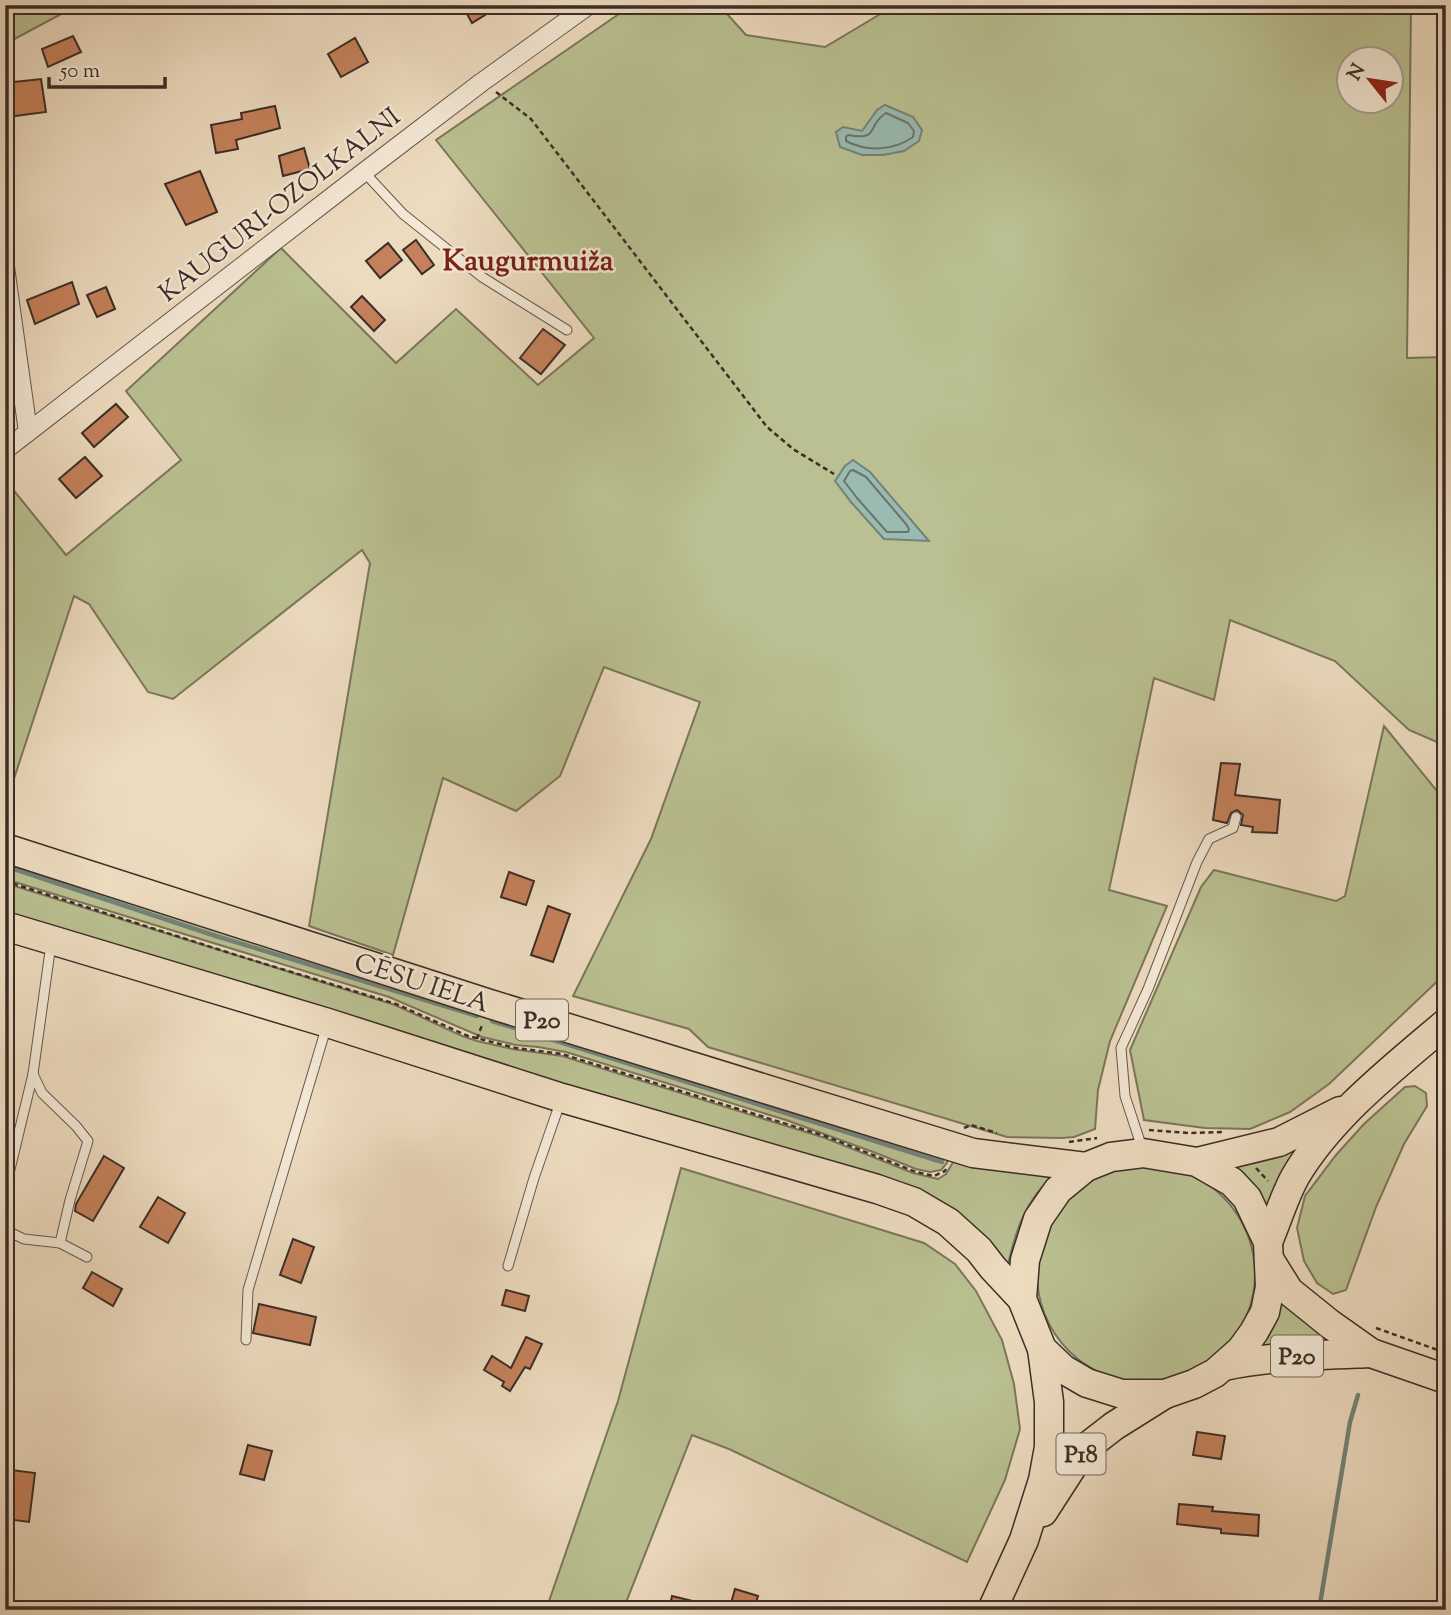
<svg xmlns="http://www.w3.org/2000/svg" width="1451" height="1615" font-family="'Sorts Mill Goudy',serif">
<rect width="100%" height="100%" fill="#eddbbf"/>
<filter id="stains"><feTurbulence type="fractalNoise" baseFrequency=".00286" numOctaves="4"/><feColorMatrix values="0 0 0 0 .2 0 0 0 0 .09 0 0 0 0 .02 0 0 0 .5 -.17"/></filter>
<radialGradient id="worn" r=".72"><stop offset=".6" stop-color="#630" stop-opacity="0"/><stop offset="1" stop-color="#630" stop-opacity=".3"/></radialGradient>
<g fill="#bac091" stroke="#7a765c" stroke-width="2" fill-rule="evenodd">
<polygon points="5,5 78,5 5,44"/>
<path d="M632,5H719L746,35L825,47L882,13L891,5H1411L1407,358L1446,357V746L1409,730L1335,661L1230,620L1214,700L1154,678L1109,890L1167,906L1110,1041L1098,1090L1095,1129L1074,1137L1061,1138L1007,1137L708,1047L689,1029L573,996L651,839L700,702L604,667L560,776L516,811L443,778L393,955L309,926L370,563L362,550L173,699L148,692L89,604L74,596L5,806V500L15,492L66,555L181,460L126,391L281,248L396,363L456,309L538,385L594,338L436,140ZM1350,60H1392V102H1350Z"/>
<polygon points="1384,726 1446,802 1446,973 1329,1084 1290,1112 1250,1129 1205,1128 1144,1120 1130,1050 1201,887 1214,870 1336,901 1345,896"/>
<polygon points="5,859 949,1156 947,1163 941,1170 930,1172 916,1169 876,1153 786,1120 566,1052 538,1047 516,1045 482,1037 389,997 5,879"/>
<path d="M5,883L395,1005L462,1036L477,1041L512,1049L562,1056L825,1138L913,1173L938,1179L946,1174L956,1157L1055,1174C1026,1198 1014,1234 1007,1270L963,1220L158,959L5,912Z"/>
<polygon points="1415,1086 1426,1093 1427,1106 1404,1144 1376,1207 1346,1290 1333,1294 1317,1283 1304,1261 1297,1228 1305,1196 1336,1155 1364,1124 1405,1087"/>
<polygon points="1301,1144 1268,1208 1261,1198 1231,1167"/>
<circle cx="1146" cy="1274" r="109"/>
<polygon points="681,1168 924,1243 955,1264 976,1291 1002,1340 1014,1384 1020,1429 1005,1480 967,1562 729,1449 692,1435 623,1610 546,1610 618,1401"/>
<path d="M1282,1301L1346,1341L1260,1347C1272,1334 1278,1319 1282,1301Z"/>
</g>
<g fill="#99bbb1" stroke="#73827a" stroke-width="2">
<polygon points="885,105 913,117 922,130 919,141 904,151 883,155 862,155 840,147 836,132 843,127 862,131 877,110"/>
<polygon points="853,460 870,472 929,541 884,539 851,502 835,481 845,466"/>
</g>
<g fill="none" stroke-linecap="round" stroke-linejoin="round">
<g stroke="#6a746c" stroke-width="2">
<path d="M886,113L908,123L914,131L913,137C893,151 867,152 846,141V137L848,135C881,141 866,125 886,113Z"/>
<polygon points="853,470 866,477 906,524 909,529 908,532 887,532 857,498 844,481 850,471"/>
</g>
<g stroke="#73827a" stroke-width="4.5">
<polyline points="5,866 216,936 477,1016"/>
<polyline points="492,1021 942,1162"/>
<polyline points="1319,1610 1350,1422 1358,1395"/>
</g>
</g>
<g fill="#c5815b" stroke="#3a2d28" stroke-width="2">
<polygon points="462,5 501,5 472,23"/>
<polygon points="73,36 81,52 48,67 42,49"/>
<polygon points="355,38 368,62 341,77 328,54"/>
<polygon points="41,79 46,112 7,117 5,83"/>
<polygon points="275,106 280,128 236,140 238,149 216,153 211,125 242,119 241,113"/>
<polygon points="304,148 310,169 283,176 279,156"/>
<polygon points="200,171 217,212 186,225 165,184"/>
<polygon points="416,240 434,265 422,274 403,250"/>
<polygon points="388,243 402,260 380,278 366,261"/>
<polygon points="72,282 79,304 35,324 27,300"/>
<polygon points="106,287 115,309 97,317 87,295"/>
<polygon points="362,296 385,320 374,331 351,307"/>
<polygon points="543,329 565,345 541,374 520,358"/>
<polygon points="116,404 128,417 94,447 82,433"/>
<polygon points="85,457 102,476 76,498 59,479"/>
<polygon points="1221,763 1240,764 1235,795 1280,800 1277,833 1252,832 1253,827 1241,825 1243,815 1237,810 1231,813 1227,823 1213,820"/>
<polygon points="509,872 534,881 526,905 501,897"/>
<polygon points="548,906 570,914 553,962 531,955"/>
<polygon points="104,1156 124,1168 93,1221 75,1211 76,1204"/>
<polygon points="158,1197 185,1213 168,1243 140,1227"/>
<polygon points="293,1239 314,1247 301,1283 280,1275"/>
<polygon points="92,1272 122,1289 113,1306 83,1288"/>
<polygon points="506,1290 529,1296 525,1311 502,1305"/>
<polygon points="259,1304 316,1317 310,1345 253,1333"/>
<polygon points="526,1337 542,1344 530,1369 525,1367 510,1391 502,1386 504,1382 484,1370 492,1356 511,1368"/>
<polygon points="1197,1432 1225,1436 1221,1459 1193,1455"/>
<polygon points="248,1445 272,1451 264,1480 240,1474"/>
<polygon points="11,1470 35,1473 29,1522 6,1519"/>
<polygon points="1179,1504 1213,1507 1212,1511 1259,1515 1258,1536 1221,1533 1221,1529 1177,1524"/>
<polygon points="735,1589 758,1596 754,1610 729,1610"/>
<polygon points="672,1596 709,1605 708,1610 669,1610"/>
</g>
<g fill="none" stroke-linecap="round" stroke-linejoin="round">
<defs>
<g id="lane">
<polyline points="364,172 403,214 482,277 567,330"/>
<polyline points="33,1074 42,1093 76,1126 88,1141 70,1200 60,1243 87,1257"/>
<polyline points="1142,1148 1125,1096 1121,1048 1148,989 1197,862 1209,839 1233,828 1236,817"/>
<polyline points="5,1190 33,1074 51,944"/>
<polyline points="5,1230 24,1239 60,1243"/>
<polyline points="508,1266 534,1178 561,1100"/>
<polyline points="246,1340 248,1290 327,1025"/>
</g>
<g id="street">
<polyline points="5,267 28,432"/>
<polyline points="5,450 364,172 482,82 589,5"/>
</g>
<g id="primary">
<polyline points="5,848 490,1004 973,1153 1086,1167"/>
<polyline points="5,926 328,1023 562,1098 877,1189 914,1202 948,1222 979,1250 993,1268 1022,1299"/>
<polygon points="1143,1153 1197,1162 1232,1182 1247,1198 1268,1242 1270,1287 1265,1312 1254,1332 1241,1350 1215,1373 1194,1384 1165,1394 1122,1394 1087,1383 1063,1369 1042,1349 1022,1299 1025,1260 1038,1219 1058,1190 1086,1167 1111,1157"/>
<polyline points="1197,1162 1279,1142 1340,1111"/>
<path d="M1268,1242C1277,1221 1284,1197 1295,1177C1330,1117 1393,1068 1446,1023"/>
<polyline points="1269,1259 1289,1291 1330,1324 1371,1353 1446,1379"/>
<path d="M1224,1366C1273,1356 1321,1355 1371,1353"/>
<polyline points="1043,1512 1083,1450 1114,1426 1165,1394"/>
<polyline points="992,1610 1024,1540 1043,1480 1049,1447 1049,1402 1042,1349"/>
</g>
</defs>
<use href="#lane" stroke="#67584e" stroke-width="11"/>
<use href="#street" stroke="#67584e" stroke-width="20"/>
<use href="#primary" stroke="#3a2d28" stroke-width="31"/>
<g stroke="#3a2d28" stroke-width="2.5" stroke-dasharray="5 3.5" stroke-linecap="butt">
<polyline points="496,92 531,119 767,427 793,449 834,474"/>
<polyline points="5,881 236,955 396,1004 468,1036 516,1048 562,1054 825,1136 916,1172 934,1176 945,1171 946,1169"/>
<polyline points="477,1039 482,1025"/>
<polyline points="964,1128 971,1125 997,1133"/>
<polyline points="1149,1130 1189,1133 1222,1132"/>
<polyline points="1069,1142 1097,1138"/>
<polyline points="1256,1168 1268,1181"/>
<polyline points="1376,1328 1446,1353"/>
</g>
<use href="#lane" stroke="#f3e8d5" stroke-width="9"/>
<use href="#street" stroke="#f3e8d5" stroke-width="18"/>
<use href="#primary" stroke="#eddbbf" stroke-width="28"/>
</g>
<g text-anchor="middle" stroke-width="5" stroke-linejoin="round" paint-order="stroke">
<g fill="#f3e8d5" stroke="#72655c" stroke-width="2">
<rect x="516" y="999.5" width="52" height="41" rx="5"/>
<rect x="1271" y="1335.5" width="52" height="41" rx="5"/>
<rect x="1056.5" y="1433.5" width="49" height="41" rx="5"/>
</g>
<g font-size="24" font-weight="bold" fill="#3a2d28">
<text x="542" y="1028">P20</text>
<text x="1297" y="1364">P20</text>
<text x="1081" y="1462">P18</text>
</g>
<g font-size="26" fill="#3a2d28" stroke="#f3e8d5">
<text transform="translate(279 204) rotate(-38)" y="9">KAUGURI-OZOLKALNI</text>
<text transform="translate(422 982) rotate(18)" y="9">CĒSU IELA</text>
</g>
<g font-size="30" font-weight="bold" fill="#7a1f14" stroke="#f3e8d5">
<text x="528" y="270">Kaugurmuiža</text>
</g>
</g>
<rect width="1451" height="1615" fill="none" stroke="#eddbbf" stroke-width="28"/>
<rect x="7" y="7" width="1437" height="1601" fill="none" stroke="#3a2d28" stroke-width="3.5"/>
<rect x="14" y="14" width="1423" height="1587" fill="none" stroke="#3a2d28" stroke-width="2"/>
<g transform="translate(1370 80) rotate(300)"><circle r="33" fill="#f3e8d5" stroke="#a99d90" stroke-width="2"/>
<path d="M0-5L12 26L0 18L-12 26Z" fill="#8f2418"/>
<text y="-10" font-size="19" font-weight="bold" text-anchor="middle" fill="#3a2d28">N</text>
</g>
<path d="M49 77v10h116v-10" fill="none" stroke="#3a2d28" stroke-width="3.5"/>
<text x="60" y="77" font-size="21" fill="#3a2d28" stroke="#f3e8d5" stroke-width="5" paint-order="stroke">50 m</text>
<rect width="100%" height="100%" filter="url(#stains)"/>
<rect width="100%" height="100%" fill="url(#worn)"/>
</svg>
